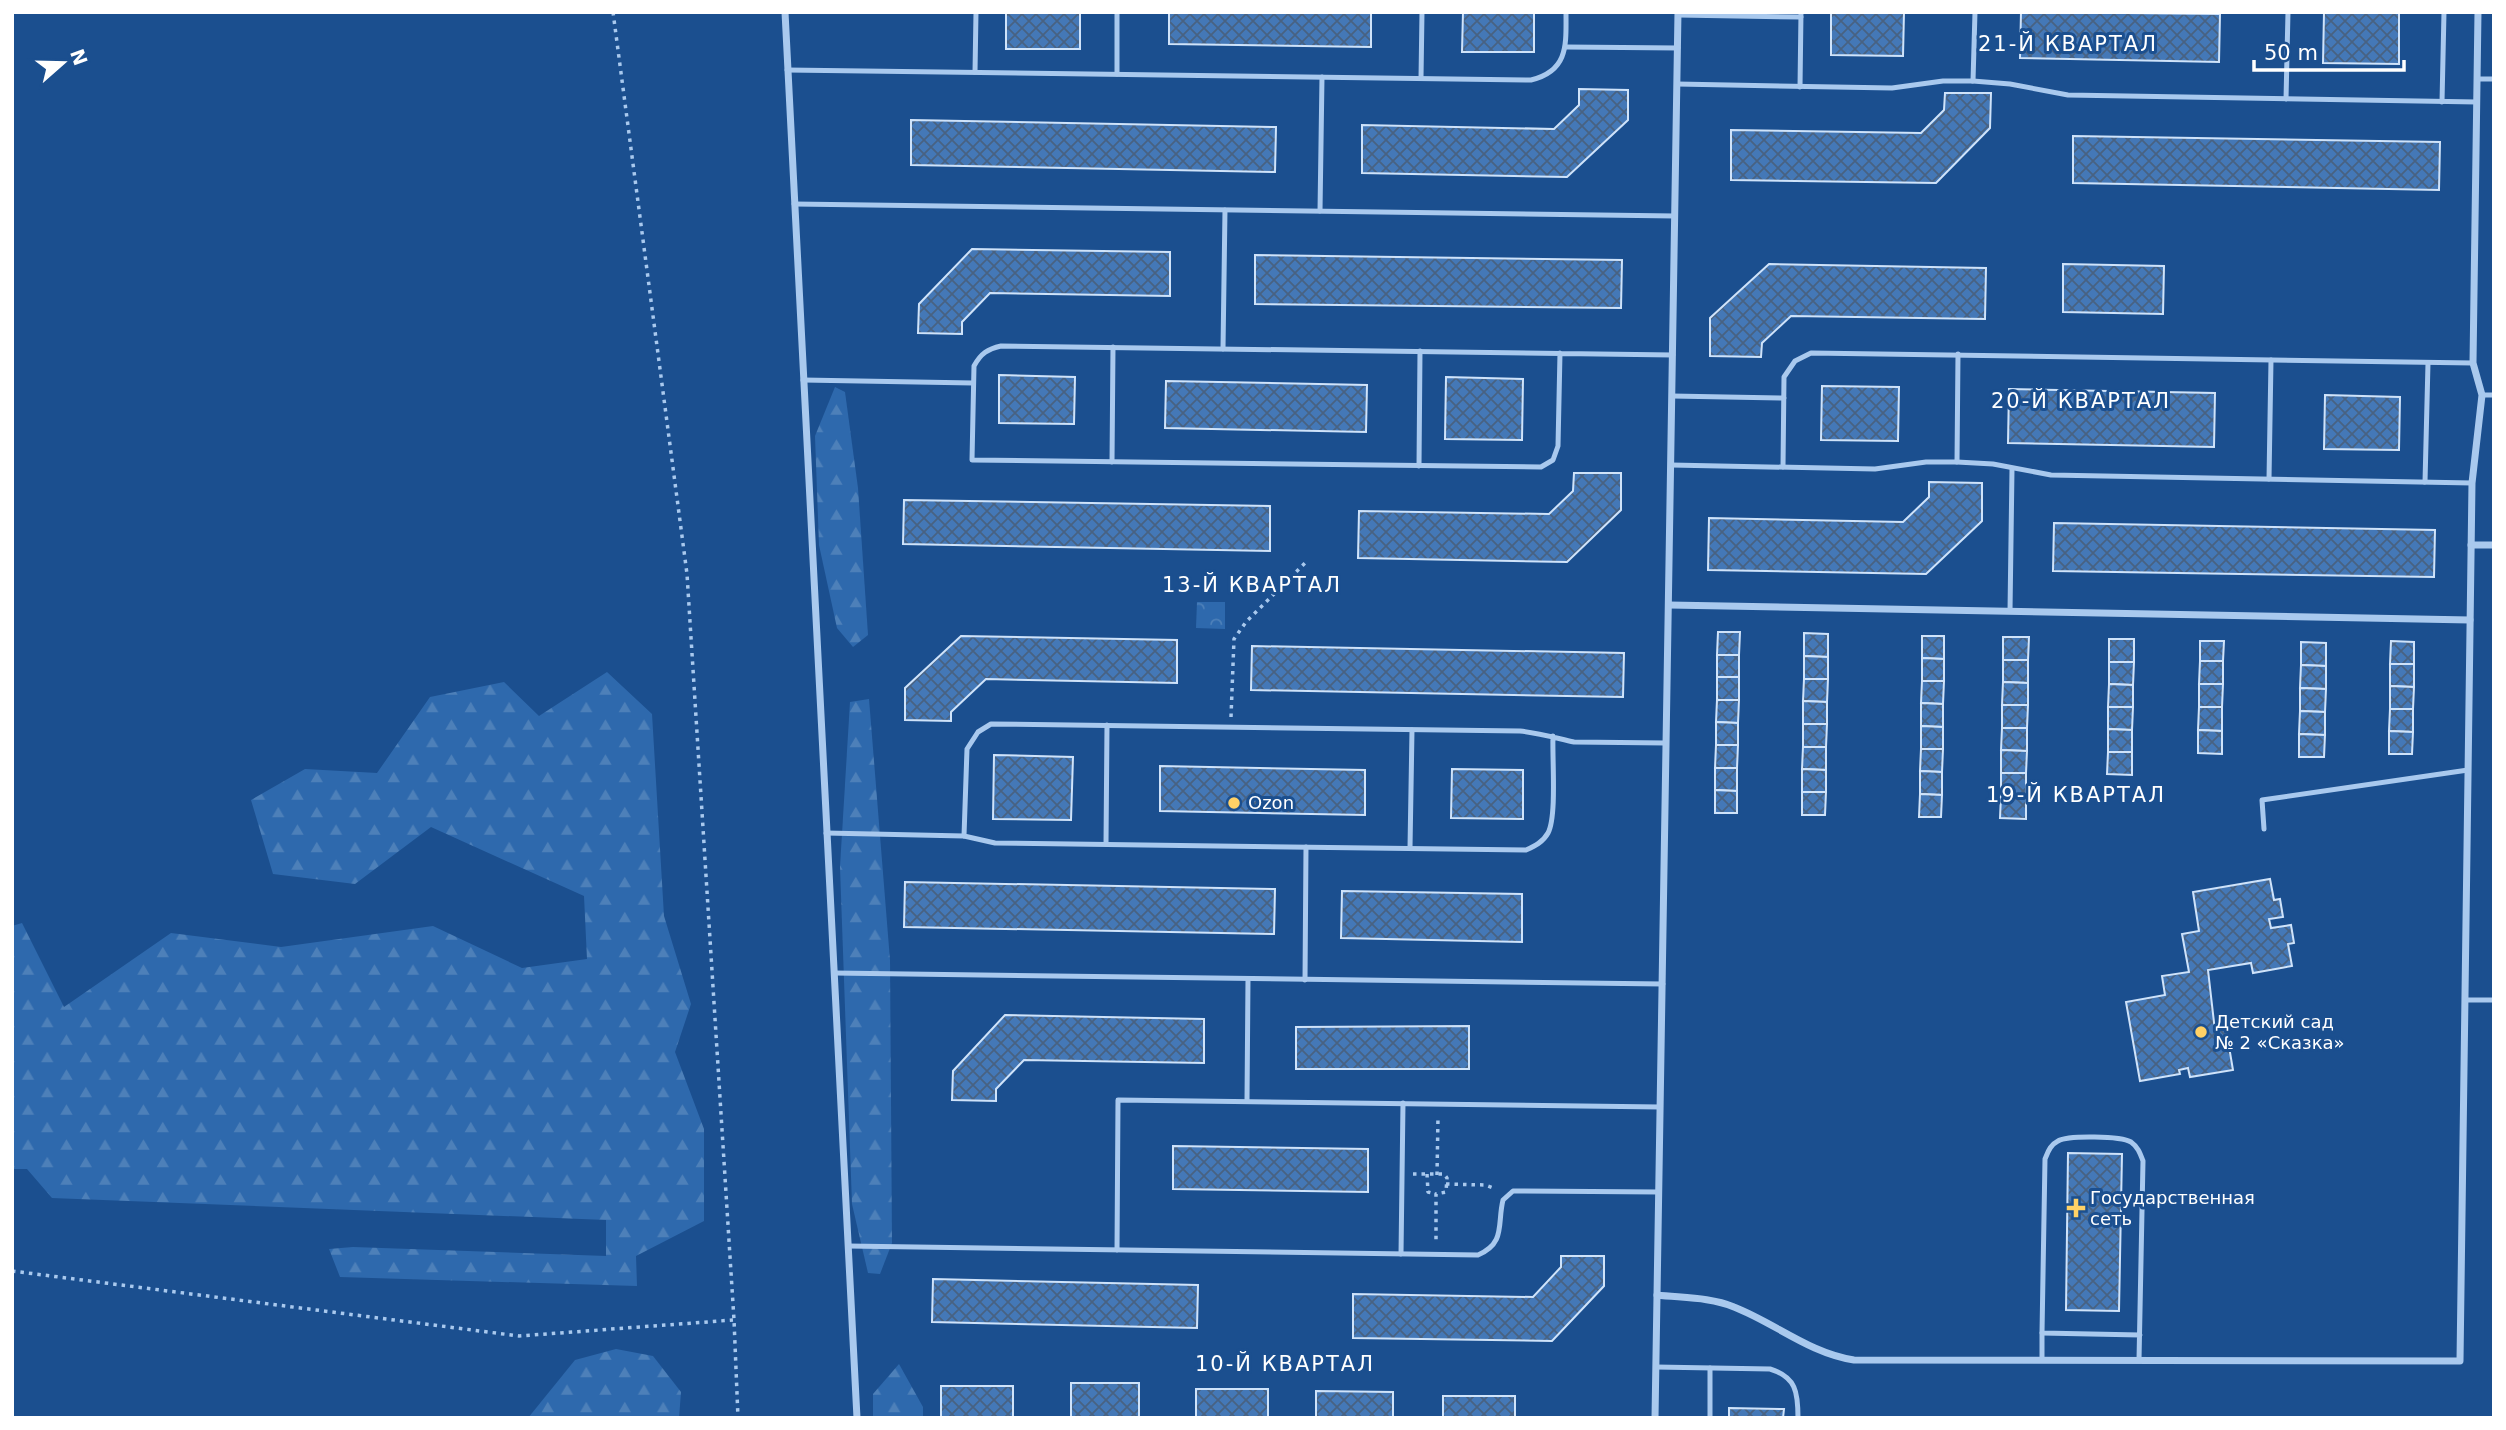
<svg xmlns="http://www.w3.org/2000/svg" width="2506" height="1430" font-family="'DejaVu Sans',sans-serif">
<defs>
<pattern id="forest-firs" width="22" height="20" patternUnits="userSpaceOnUse" patternTransform="scale(1.75)"><rect width="22" height="20" fill="#2e69ad"/><path d="M5 1l3.5 6h-7zM16 11l3.5 6h-7z" fill="#4d80b9"/></pattern>
<pattern id="park-crowns" width="20" height="18" patternUnits="userSpaceOnUse" patternTransform="scale(1.75)"><rect width="20" height="18" fill="#2e69ad"/><path d="M2 6a3 3 0 1 1 6 0M12 15a3 3 0 1 1 6 0" fill="none" stroke="#4d80b9"/></pattern>
<pattern id="building-cross-hatch" width="8" height="8" patternUnits="userSpaceOnUse" patternTransform="scale(1.75)"><rect width="8" height="8" fill="#4478b7"/><path d="M0 0l8 8M0 8l8-8" fill="none" stroke="#486282"/></pattern>
</defs>
<rect width="100%" height="100%" fill="#1b4f8f"/>
<g fill="url(#forest-firs)">
<polygon points="835,387 845,392 858,488 868,635 853,647 837,628 819,545 815,436"/>
<polygon points="607,672 652,714 664,916 691,1004 675,1052 704,1129 704,1221 636,1256 637,1286 340,1277 329,1249 353,1247 606,1256 606,1220 52,1198 27,1169 12,1169 12,926 22,923 64,1007 171,933 281,947 433,926 522,968 587,959 584,896 431,827 355,884 273,874 251,800 305,769 377,773 430,697 504,682 539,716"/>
<polygon points="869,699 890,960 892,1243 880,1274 868,1273 852,1204 840,867 850,702"/>
<polygon points="616,1349 653,1356 681,1392 679,1418 528,1418 575,1360"/>
<polygon points="899,1364 923,1407 923,1418 873,1418 873,1394"/>
</g>
<polygon fill="url(#park-crowns)" points="1197,602 1225,602 1225,629 1196,628"/>
<g fill="url(#building-cross-hatch)" stroke="#cfe3fa" stroke-width="2">
<rect x="1006" y="12" width="74" height="37"/>
<polygon points="1169,12 1371,12 1371,47 1169,44"/>
<polygon points="1463,12 1534,12 1534,52 1462,52"/>
<polygon points="1831,12 1904,12 1903,56 1831,55"/>
<polygon points="2021,12 2220,14 2219,62 2020,58"/>
<polygon points="2324,12 2399,12 2399,64 2323,63"/>
<polygon points="1579,89 1628,90 1628,120 1567,177 1362,173 1362,125 1554,129 1579,105"/>
<polygon points="1945,93 1991,93 1990,128 1936,183 1731,180 1731,130 1921,133 1944,110"/>
<polygon points="911,120 1276,127 1275,172 911,165"/>
<polygon points="2073,136 2440,142 2439,190 2073,183"/>
<polygon points="972,249 1170,252 1170,296 990,293 962,322 962,334 918,333 919,304"/>
<polygon points="1255,255 1622,260 1621,308 1255,304"/>
<polygon points="1769,264 1986,268 1985,319 1791,316 1762,343 1761,357 1710,356 1710,318"/>
<polygon points="2063,264 2164,266 2163,314 2063,312"/>
<polygon points="999,375 1075,377 1074,424 999,423"/>
<polygon points="1446,377 1523,379 1522,440 1445,439"/>
<polygon points="1166,381 1367,385 1366,432 1165,428"/>
<polygon points="1822,386 1899,387 1898,441 1821,440"/>
<polygon points="2009,389 2215,393 2214,447 2008,443"/>
<polygon points="2325,395 2400,397 2399,450 2324,449"/>
<polygon points="1574,473 1621,473 1621,510 1567,562 1358,558 1359,511 1549,514 1573,491"/>
<polygon points="1929,482 1982,483 1982,521 1926,574 1708,570 1709,518 1903,522 1929,497"/>
<polygon points="904,500 1270,506 1270,551 903,544"/>
<polygon points="2054,523 2435,530 2434,577 2053,571"/>
<polygon points="1718,632 1740,632 1739,655 1717,655"/>
<polygon points="1804,633 1828,634 1828,657 1804,656"/>
<polygon points="961,636 1177,640 1177,683 986,679 951,712 951,721 905,720 905,688"/>
<polygon points="1922,636 1944,636 1944,659 1922,658"/>
<polygon points="2003,637 2029,637 2028,660 2003,660"/>
<rect x="2109" y="639" width="25" height="23"/>
<polygon points="2200,641 2224,641 2223,661 2200,661"/>
<polygon points="2391,641 2414,642 2414,664 2390,664"/>
<polygon points="2301,642 2326,643 2326,666 2301,665"/>
<polygon points="1252,646 1624,653 1623,697 1251,690"/>
<rect x="1717" y="655" width="22" height="22"/>
<polygon points="1804,656 1828,657 1828,679 1804,679"/>
<polygon points="1922,658 1944,659 1944,681 1922,681"/>
<polygon points="2003,660 2028,660 2028,683 2003,682"/>
<polygon points="2200,661 2223,661 2223,684 2199,684"/>
<polygon points="2109,662 2134,662 2133,685 2109,684"/>
<polygon points="2390,664 2414,664 2414,687 2390,686"/>
<polygon points="2301,665 2326,666 2326,689 2300,688"/>
<rect x="1717" y="677" width="22" height="23"/>
<polygon points="1804,679 1828,679 1827,702 1803,701"/>
<polygon points="1922,681 1944,681 1943,704 1921,703"/>
<polygon points="2003,682 2028,683 2028,705 2002,705"/>
<polygon points="2109,684 2133,685 2133,707 2108,707"/>
<polygon points="2199,684 2223,684 2222,707 2199,707"/>
<polygon points="2390,686 2414,687 2413,709 2390,709"/>
<polygon points="2300,688 2326,689 2325,712 2300,711"/>
<polygon points="1717,700 1739,700 1738,723 1716,722"/>
<polygon points="1803,701 1827,702 1827,724 1803,724"/>
<polygon points="1921,703 1943,704 1943,727 1921,726"/>
<polygon points="2002,705 2028,705 2027,728 2002,728"/>
<polygon points="2108,707 2133,707 2132,730 2108,729"/>
<polygon points="2199,707 2222,707 2222,731 2198,730"/>
<polygon points="2390,709 2413,709 2413,732 2389,731"/>
<polygon points="2300,711 2325,712 2325,735 2299,734"/>
<polygon points="1716,722 1738,723 1738,745 1716,745"/>
<polygon points="1803,724 1827,724 1826,747 1803,747"/>
<polygon points="1921,726 1943,727 1943,749 1921,749"/>
<polygon points="2002,728 2027,728 2027,751 2001,750"/>
<polygon points="2108,729 2132,730 2132,752 2108,752"/>
<polygon points="2198,730 2222,731 2222,754 2198,753"/>
<polygon points="2389,731 2413,732 2412,754 2389,754"/>
<polygon points="2299,734 2325,735 2324,757 2299,757"/>
<polygon points="1716,745 1738,745 1737,768 1715,768"/>
<polygon points="1803,747 1826,747 1826,770 1802,769"/>
<polygon points="1921,749 1943,749 1942,772 1920,771"/>
<polygon points="2001,750 2027,751 2026,773 2001,773"/>
<polygon points="2108,752 2132,752 2132,775 2107,774"/>
<polygon points="994,755 1073,757 1071,820 993,819"/>
<polygon points="1160,766 1365,770 1365,815 1160,811"/>
<polygon points="1715,768 1737,768 1737,791 1715,790"/>
<polygon points="1452,769 1523,770 1523,819 1451,818"/>
<polygon points="1802,769 1826,770 1826,792 1802,792"/>
<polygon points="1920,771 1942,772 1942,795 1920,794"/>
<rect x="2001" y="773" width="25" height="23"/>
<polygon points="1715,790 1737,791 1737,813 1715,813"/>
<polygon points="1802,792 1826,792 1825,815 1802,815"/>
<polygon points="1920,794 1942,795 1941,817 1919,817"/>
<polygon points="2001,796 2026,796 2026,819 2000,818"/>
<polygon points="2270,879 2274,900 2280,899 2283,917 2269,919 2271,928 2291,925 2294,943 2288,944 2292,966 2253,973 2251,963 2208,970 2215,1031 2226,1029 2233,1070 2190,1077 2188,1068 2179,1070 2180,1074 2140,1081 2126,1002 2165,995 2162,976 2189,972 2182,934 2199,931 2193,892"/>
<polygon points="905,882 1275,889 1274,934 904,927"/>
<polygon points="1342,891 1522,894 1522,942 1341,938"/>
<polygon points="1005,1015 1204,1019 1204,1063 1024,1060 996,1089 996,1101 952,1100 953,1071"/>
<polygon points="1469,1026 1469,1069 1296,1069 1296,1027"/>
<polygon points="1173,1146 1368,1149 1368,1192 1173,1189"/>
<polygon points="2068,1153 2122,1154 2119,1311 2066,1310"/>
<polygon points="1561,1256 1604,1256 1604,1286 1552,1341 1353,1338 1353,1294 1533,1297 1561,1267"/>
<polygon points="933,1279 1198,1285 1197,1328 932,1322"/>
<rect x="1071" y="1383" width="68" height="35"/>
<rect x="941" y="1386" width="72" height="32"/>
<rect x="1196" y="1389" width="72" height="29"/>
<polygon points="1316,1391 1393,1392 1393,1418 1316,1418"/>
<rect x="1443" y="1396" width="72" height="22"/>
<polygon points="1729,1408 1784,1409 1783,1418 1729,1418"/>
</g>
<g fill="none" stroke-linecap="round" stroke-linejoin="round">
<g stroke="#a9c9ee" stroke-width="3.5" stroke-dasharray="3.5 5" stroke-linecap="butt">
<polyline points="613,12 687,574 734,1320 738,1418"/>
<polyline points="1231,717 1234,639 1246,622 1306,562"/>
<polyline points="1413,1174 1444,1174 1447,1178 1446,1192 1436,1194 1436,1242"/>
<polyline points="1427,1174 1428,1192 1436,1194"/>
<polyline points="1437,1175 1438,1117"/>
<polyline points="1446,1184 1485,1185 1496,1189"/>
<polyline points="12,1271 519,1336 733,1320"/>
</g>
<g stroke="#a9c9ee" stroke-width="5">
<polyline points="1678,15 1801,17"/>
<polyline points="1566,47 1678,48"/>
<path d="M787,70L1531,80C1569,71 1566,44 1566,12"/>
<polyline points="975,72 976,12"/>
<polyline points="1117,74 1117,12"/>
<polyline points="1421,78 1422,12"/>
<polyline points="2477,79 2494,79"/>
<polyline points="1973,81 1975,12"/>
<polyline points="1677,84 1892,88 1943,81 1973,81 2010,84 2068,95 2477,102"/>
<polyline points="1800,87 1801,12"/>
<polyline points="2286,99 2288,12"/>
<polyline points="2442,102 2444,12"/>
<polyline points="794,204 1675,216"/>
<polyline points="1320,211 1322,77"/>
<polyline points="1223,349 1225,210"/>
<path d="M1560,353L1558,446L1553,460L1541,467L972,460L974,366C981,353 988,349 1001,346L1673,355"/>
<polyline points="803,380 973,383"/>
<polyline points="2482,395 2494,395"/>
<polyline points="1672,396 1784,398"/>
<polyline points="1112,462 1113,347"/>
<polyline points="1957,462 1958,354"/>
<polyline points="1671,465 1875,469 1926,462 1957,462 1993,464 2051,475 2472,483"/>
<polyline points="1419,466 1420,351"/>
<polyline points="1783,467 1784,377 1795,361 1811,353 2473,363"/>
<polyline points="2269,479 2271,360"/>
<polyline points="2425,482 2428,363"/>
<polyline points="2010,611 2012,469"/>
<path d="M1553,736C1552,758 1557,816 1548,833C1543,842 1535,846 1526,850L995,843L964,836L967,749L978,732L991,724L1520,731C1539,733 1556,738 1574,742L1666,743"/>
<polyline points="2264,829 2262,800 2468,770"/>
<polyline points="826,833 964,836"/>
<polyline points="1106,844 1107,725"/>
<polyline points="1410,848 1412,730"/>
<polyline points="834,973 1663,984"/>
<polyline points="1305,980 1306,847"/>
<polyline points="2465,1000 2494,1000"/>
<polyline points="1247,1101 1248,979"/>
<path d="M848,1246L1478,1255C1506,1243 1497,1224 1503,1200L1513,1191L1659,1192"/>
<polyline points="1117,1250 1118,1100 1660,1107"/>
<polyline points="1401,1254 1403,1103"/>
<polyline points="2042,1360 2042,1333"/>
<path d="M2139,1360L2143,1161C2140,1153 2138,1147 2131,1142C2121,1136 2068,1135 2058,1141C2050,1145 2048,1152 2045,1159L2042,1333L2140,1335"/>
<path d="M1656,1367L1770,1369C1796,1377 1798,1392 1798,1418"/>
<polyline points="1710,1418 1710,1368"/>
</g>
<g stroke="#a9c9ee" stroke-width="7">
<polyline points="785,12 857,1418"/>
<polyline points="2471,545 2494,545"/>
<polyline points="1669,605 2470,620"/>
<path d="M1657,1295C1682,1298 1710,1297 1734,1307C1775,1323 1809,1353 1854,1360L2460,1361L2472,483L2482,395L2473,363L2478,12"/>
<polyline points="1655,1418 1678,12"/>
</g>
</g>
<g fill="#ffd166" stroke="#1b4f8f" stroke-width="2.5">
<circle cx="1234" cy="803" r="7"/>
<circle cx="2201" cy="1032" r="7"/>
<path d="M2072.5 1197.5h7v7h7v7h-7v7h-7v-7h-7v-7h7z"/>
</g>
<g text-anchor="middle" stroke-width="6" stroke-linejoin="round" paint-order="stroke">
<g font-size="18" fill="#fff" stroke="#1b4f8f" text-anchor="start">
<text x="1248" y="809">Ozon</text>
<text x="2215" y="1028">Детский сад<tspan x="2215" dy="21">№ 2 «Сказка»</tspan></text>
<text x="2090" y="1204">Государственная<tspan x="2090" dy="21">сеть</tspan></text>
</g>
<g font-size="21" letter-spacing="2" fill="#fff" stroke="#1b4f8f">
<text x="2068" y="51">21-Й КВАРТАЛ</text>
<text x="2081" y="408">20-Й КВАРТАЛ</text>
<text x="1252" y="592">13-Й КВАРТАЛ</text>
<text x="2076" y="802">19-Й КВАРТАЛ</text>
<text x="1285" y="1371">10-Й КВАРТАЛ</text>
</g>
</g>
<rect width="2506" height="1430" fill="none" stroke="#ffffff" stroke-width="28"/>
<g transform="translate(63 63) rotate(70)" stroke="#1b4f8f" stroke-width="5" paint-order="stroke">
<path d="M0-5L12 26L0 18L-12 26Z" fill="#ffffff"/>
<text y="-10" font-size="19" font-weight="bold" text-anchor="middle" fill="#ffffff">N</text>
</g>
<path d="M2254 60v10h150v-10" fill="none" stroke="#ffffff" stroke-width="3.5"/>
<text x="2264" y="60" font-size="21" fill="#ffffff" stroke="#1b4f8f" stroke-width="5" paint-order="stroke">50 m</text>
</svg>
